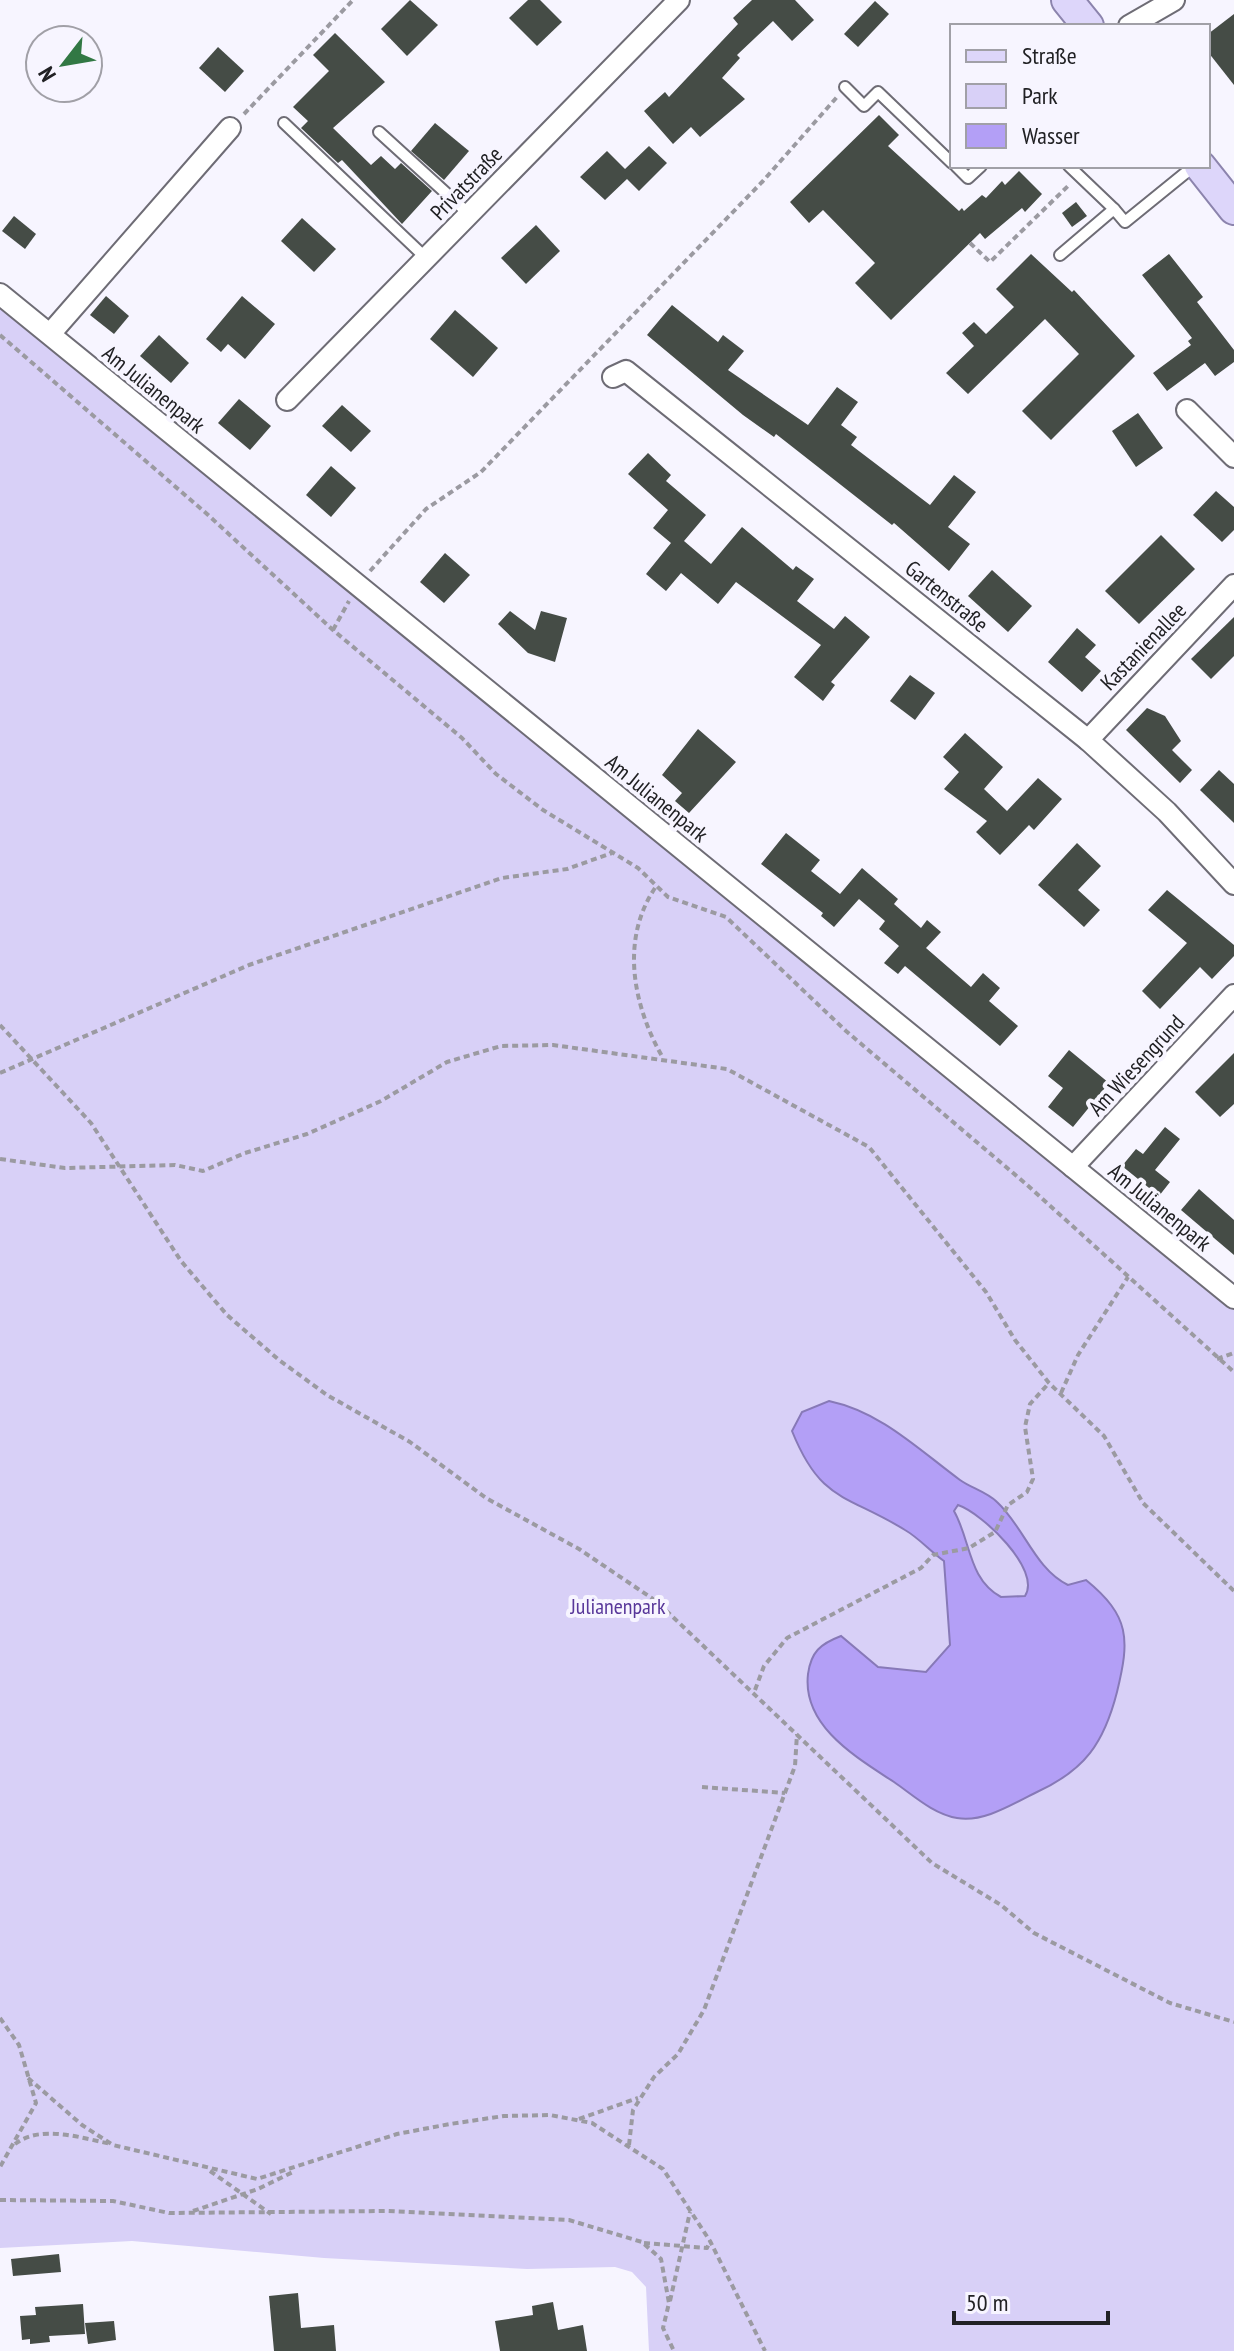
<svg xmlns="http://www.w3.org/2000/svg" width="1234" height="2351" font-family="'PT Sans Narrow',sans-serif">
<rect width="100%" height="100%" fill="#f7f5ff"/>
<polygon fill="#d8d0f7" points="0,304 1234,1302 1234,2351 649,2351 646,2287 632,2272 615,2267 527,2269 324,2258 132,2241 0,2248"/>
<path fill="#b39ff6" stroke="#8779b7" stroke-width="2" fill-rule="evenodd" d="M829,1401C881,1412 918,1449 960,1480C971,1488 987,1492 997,1502C1024,1527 1035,1569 1068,1585L1086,1580C1130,1616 1130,1639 1117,1692C1104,1743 1085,1770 1037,1792C1014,1803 984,1823 957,1818C933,1814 913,1795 894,1782C856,1757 802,1726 808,1674C811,1652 820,1644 841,1636L878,1667L926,1672L950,1645L944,1561C931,1552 919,1538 905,1530C847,1494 821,1503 792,1431L802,1412ZM958,1505C982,1513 1042,1570 1025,1596L1001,1597C968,1579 971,1541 954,1511Z"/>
<g fill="#454c46">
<polygon points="410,0 438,25 407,56 381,29"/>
<polygon points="528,0 540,0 562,22 537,46 509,18"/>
<polygon points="752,0 795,0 814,20 792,41 773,21 737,55 740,58 722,78 745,99 700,137 691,127 673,144 644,111 665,92 669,97 738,24 733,18"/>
<polygon points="875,1 889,14 858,47 844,34"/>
<polygon points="1234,14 1234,85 1208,52 1208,34"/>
<polygon points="335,33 385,82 333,128 371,165 381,156 395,169 401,163 432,191 402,224 342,160 338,163 301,128 308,121 293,107 329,71 313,55"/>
<polygon points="218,47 244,71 225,92 199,68"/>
<polygon points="879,115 899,135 888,146 959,211 962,208 964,211 982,195 986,198 1002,181 1005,185 1019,171 1042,194 1025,212 1022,208 985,239 980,233 891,320 855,283 875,263 823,210 809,223 790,202"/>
<polygon points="435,123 469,151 444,180 411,151"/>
<polygon points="649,146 667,163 639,191 627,179 605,200 580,177 607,151 625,169"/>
<polygon points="1076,202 1087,216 1072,227 1062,213"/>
<polygon points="14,216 36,234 25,249 2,231"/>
<polygon points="302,218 336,249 314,272 281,241"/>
<polygon points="536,225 560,251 526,284 501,258"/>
<polygon points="1031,254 1072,292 1074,290 1135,356 1051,440 1022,411 1079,354 1045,319 968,394 946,373 974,346 962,333 974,322 986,334 1014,307 996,289"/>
<polygon points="1169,254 1203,297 1197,302 1234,350 1234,362 1215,376 1205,363 1167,391 1153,373 1191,345 1188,341 1192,338 1142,275"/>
<polygon points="106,296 129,316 114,334 90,315"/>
<polygon points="242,296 275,324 245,359 228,344 221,352 206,339"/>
<polygon points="672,305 718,342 723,335 744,351 728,370 808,425 837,387 858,402 841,425 857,437 851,445 930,505 954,475 976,492 948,527 970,544 949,571 894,523 892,525 776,434 774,437 743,415 647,335"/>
<polygon points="455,310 498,348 473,377 430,339"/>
<polygon points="159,335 189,363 171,383 140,356"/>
<polygon points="239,399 271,426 250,450 218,423"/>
<polygon points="342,405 371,431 351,452 322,426"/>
<polygon points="1138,413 1163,448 1136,467 1112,431"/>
<polygon points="648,453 671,475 666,481 706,515 684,541 711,564 742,527 793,570 796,566 814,579 797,601 834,629 845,616 870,637 831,682 835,685 823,701 794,677 821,645 736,582 718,604 681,573 666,591 646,574 671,543 653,528 668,510 628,474"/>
<polygon points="331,466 356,488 331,517 306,495"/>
<polygon points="1216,491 1234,507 1234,530 1222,542 1193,515"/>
<polygon points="1161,535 1195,569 1139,624 1105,591"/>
<polygon points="445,553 470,575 444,603 420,582"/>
<polygon points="992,570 1032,606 1008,632 968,596"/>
<polygon points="510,611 535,630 541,611 567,618 555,662 528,653 498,624"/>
<polygon points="1234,617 1234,656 1211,679 1191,659"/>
<polygon points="1077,628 1096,645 1085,657 1101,671 1082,692 1048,662"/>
<polygon points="910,675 935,693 915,720 890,701"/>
<polygon points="1147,708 1165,716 1181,741 1172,750 1192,770 1180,783 1126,730"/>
<polygon points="698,729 736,762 689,813 675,801 682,793 662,775"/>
<polygon points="965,733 1003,767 984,789 1007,811 1038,778 1062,799 1034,830 1029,825 1000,855 976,832 987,821 944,789 959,772 943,757"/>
<polygon points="1219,770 1234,784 1234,823 1200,790"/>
<polygon points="786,833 820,860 811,871 840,894 862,868 898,899 894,904 921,928 927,920 941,932 926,948 971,987 983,973 1000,988 989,1001 1018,1026 1000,1046 905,966 898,974 884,963 899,946 879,929 885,921 859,899 834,927 821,916 823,913 761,864"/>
<polygon points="1077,843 1101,866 1078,890 1100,910 1084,927 1038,885"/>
<polygon points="1167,890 1234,945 1234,956 1212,979 1200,967 1160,1009 1142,991 1187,943 1148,910"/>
<polygon points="1069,1050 1109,1083 1073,1127 1048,1107 1063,1088 1048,1076"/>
<polygon points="1234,1053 1234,1104 1220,1117 1195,1092"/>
<polygon points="1165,1127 1180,1139 1155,1170 1170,1182 1159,1196 1122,1166 1136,1149 1143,1154"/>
<polygon points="1199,1189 1234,1220 1234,1255 1181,1210"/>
<polygon points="59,2254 61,2272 13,2276 11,2259"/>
<polygon points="298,2293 301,2328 334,2325 336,2351 274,2351 269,2296"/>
<polygon points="553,2302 558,2330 583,2325 587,2351 500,2351 495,2321 533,2315 532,2306"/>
<polygon points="83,2304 85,2334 49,2336 50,2342 30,2344 30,2339 22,2340 20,2316 36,2315 35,2307"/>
<polygon points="114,2321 116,2340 88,2344 85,2323"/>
</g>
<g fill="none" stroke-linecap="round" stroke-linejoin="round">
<defs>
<g id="lane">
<polyline points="845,87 864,106 878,92 952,163"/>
<polyline points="284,123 426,258"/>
<polyline points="379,132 469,214"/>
<polyline points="956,166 968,178 981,166"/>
<polyline points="1069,166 1114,209"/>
<polyline points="1060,255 1114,209 1125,222 1194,166"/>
</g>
<g id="street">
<polyline points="1129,26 1174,0"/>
<polyline points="0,294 1234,1298"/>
<polyline points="50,334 230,128"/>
<polyline points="613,377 626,371 1088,740 1167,812 1234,884"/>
<polyline points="287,400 679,0"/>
<polyline points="1187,410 1234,457"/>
<polyline points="1088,740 1234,585"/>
<polyline points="1073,1167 1234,995"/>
</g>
<g id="primary">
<polyline points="1067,0 1088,26"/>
<polyline points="1200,166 1234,209"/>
</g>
</defs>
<use href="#lane" stroke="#6e6c75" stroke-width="14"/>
<use href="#street" stroke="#6e6c75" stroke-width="24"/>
<use href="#primary" stroke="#8c84ad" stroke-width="34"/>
<g stroke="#9b9aa1" stroke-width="4" stroke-dasharray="6 4" stroke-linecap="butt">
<polyline points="244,114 353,0"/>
<polyline points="970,243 990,262 1069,185"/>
<polyline points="0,335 207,514 333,630 462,738 496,774 543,810 638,868 668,897 726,917 846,1031 1026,1184 1234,1372"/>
<polyline points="370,571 426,509 481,472 763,181 837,97"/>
<polyline points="333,630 349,601"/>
<path d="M655,888C620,940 633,1006 663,1058"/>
<polyline points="0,1025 91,1123 181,1261 227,1315 279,1360 327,1395 410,1442 486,1498 579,1549 656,1601 932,1863 1001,1905 1034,1933 1170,2003 1234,2022"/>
<polyline points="0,1073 249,965 502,878 567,869 612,853"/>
<polyline points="0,1159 65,1168 175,1165 203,1171 245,1153 307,1134 381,1101 447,1062 501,1046 553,1045 727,1069 869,1147 986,1292 1015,1340 1049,1383 1104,1436 1143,1503 1234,1591"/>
<polyline points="1217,1359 1234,1353"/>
<polyline points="1061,1393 1078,1355 1128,1277"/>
<polyline points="755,1690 764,1666 787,1638 921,1568 933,1555 969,1548 995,1532 1008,1505 1027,1492 1033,1479 1025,1427 1030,1404 1049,1383"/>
<polyline points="702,1787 785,1793"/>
<polyline points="0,2018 19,2045 36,2103 0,2167"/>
<polyline points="28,2078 82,2125 113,2145 257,2179 397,2134 450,2124 504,2116 550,2115 592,2123 663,2169 710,2241 765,2351"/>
<polyline points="579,2119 638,2098"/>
<path d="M15,2144C41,2124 81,2138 111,2144"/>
<polyline points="629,2145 633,2110 654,2077 678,2054 704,2010 795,1766 797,1734"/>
<polyline points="210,2171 271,2214"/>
<polyline points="0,2200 113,2201 169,2213 388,2211 569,2220 642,2242 661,2259 669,2303 663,2328 674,2351"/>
<polyline points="193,2211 258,2189 293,2172"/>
<polyline points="644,2243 707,2248 710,2241"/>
<polyline points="670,2301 690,2212"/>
</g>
<use href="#lane" stroke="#fff" stroke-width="10"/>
<use href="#street" stroke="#fff" stroke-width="20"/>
<use href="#primary" stroke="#ddd6fa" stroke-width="30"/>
</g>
<g text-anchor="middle" stroke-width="8" stroke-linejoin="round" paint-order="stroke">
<g font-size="22" fill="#212124" stroke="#f7f5ff">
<text transform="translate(466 183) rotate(-46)" y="8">Privatstraße</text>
<text transform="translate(154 389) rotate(39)" y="8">Am Julianenpark</text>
<text transform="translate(947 596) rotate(39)" y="8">Gartenstraße</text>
<text transform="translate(1143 646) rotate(-46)" y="8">Kastanienallee</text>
<text transform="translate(657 798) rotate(39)" y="8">Am Julianenpark</text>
<text transform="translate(1136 1065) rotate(-47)" y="8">Am Wiesengrund</text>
<text transform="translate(1160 1207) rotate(39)" y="8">Am Julianenpark</text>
</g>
<g font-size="22" fill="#58379a" stroke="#f7f5ff">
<text x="618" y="1614">Julianenpark</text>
</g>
</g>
<rect x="950" y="24" width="260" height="144" fill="#f7f5ff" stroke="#a1a0a7" stroke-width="2"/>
<rect x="966" y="50" width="40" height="12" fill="#ddd6fa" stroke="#a1a0a7" stroke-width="2"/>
<text x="1022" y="64" font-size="24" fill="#212124">Straße</text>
<rect x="966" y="84" width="40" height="24" fill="#d8d0f7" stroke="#a1a0a7" stroke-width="2"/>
<text x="1022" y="104" font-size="24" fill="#212124">Park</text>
<rect x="966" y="124" width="40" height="24" fill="#b39ff6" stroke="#a1a0a7" stroke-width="2"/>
<text x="1022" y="144" font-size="24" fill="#212124">Wasser</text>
<g transform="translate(64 64) rotate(239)"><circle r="38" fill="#f7f5ff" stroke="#a1a0a7" stroke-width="2"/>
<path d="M0-6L14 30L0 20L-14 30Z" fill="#327844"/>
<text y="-12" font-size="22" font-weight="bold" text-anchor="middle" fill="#212124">N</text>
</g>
<path d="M954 2311v12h154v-12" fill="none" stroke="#212124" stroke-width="4"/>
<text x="966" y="2311" font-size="24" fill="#212124" stroke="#f7f5ff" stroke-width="6" paint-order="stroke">50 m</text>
</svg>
